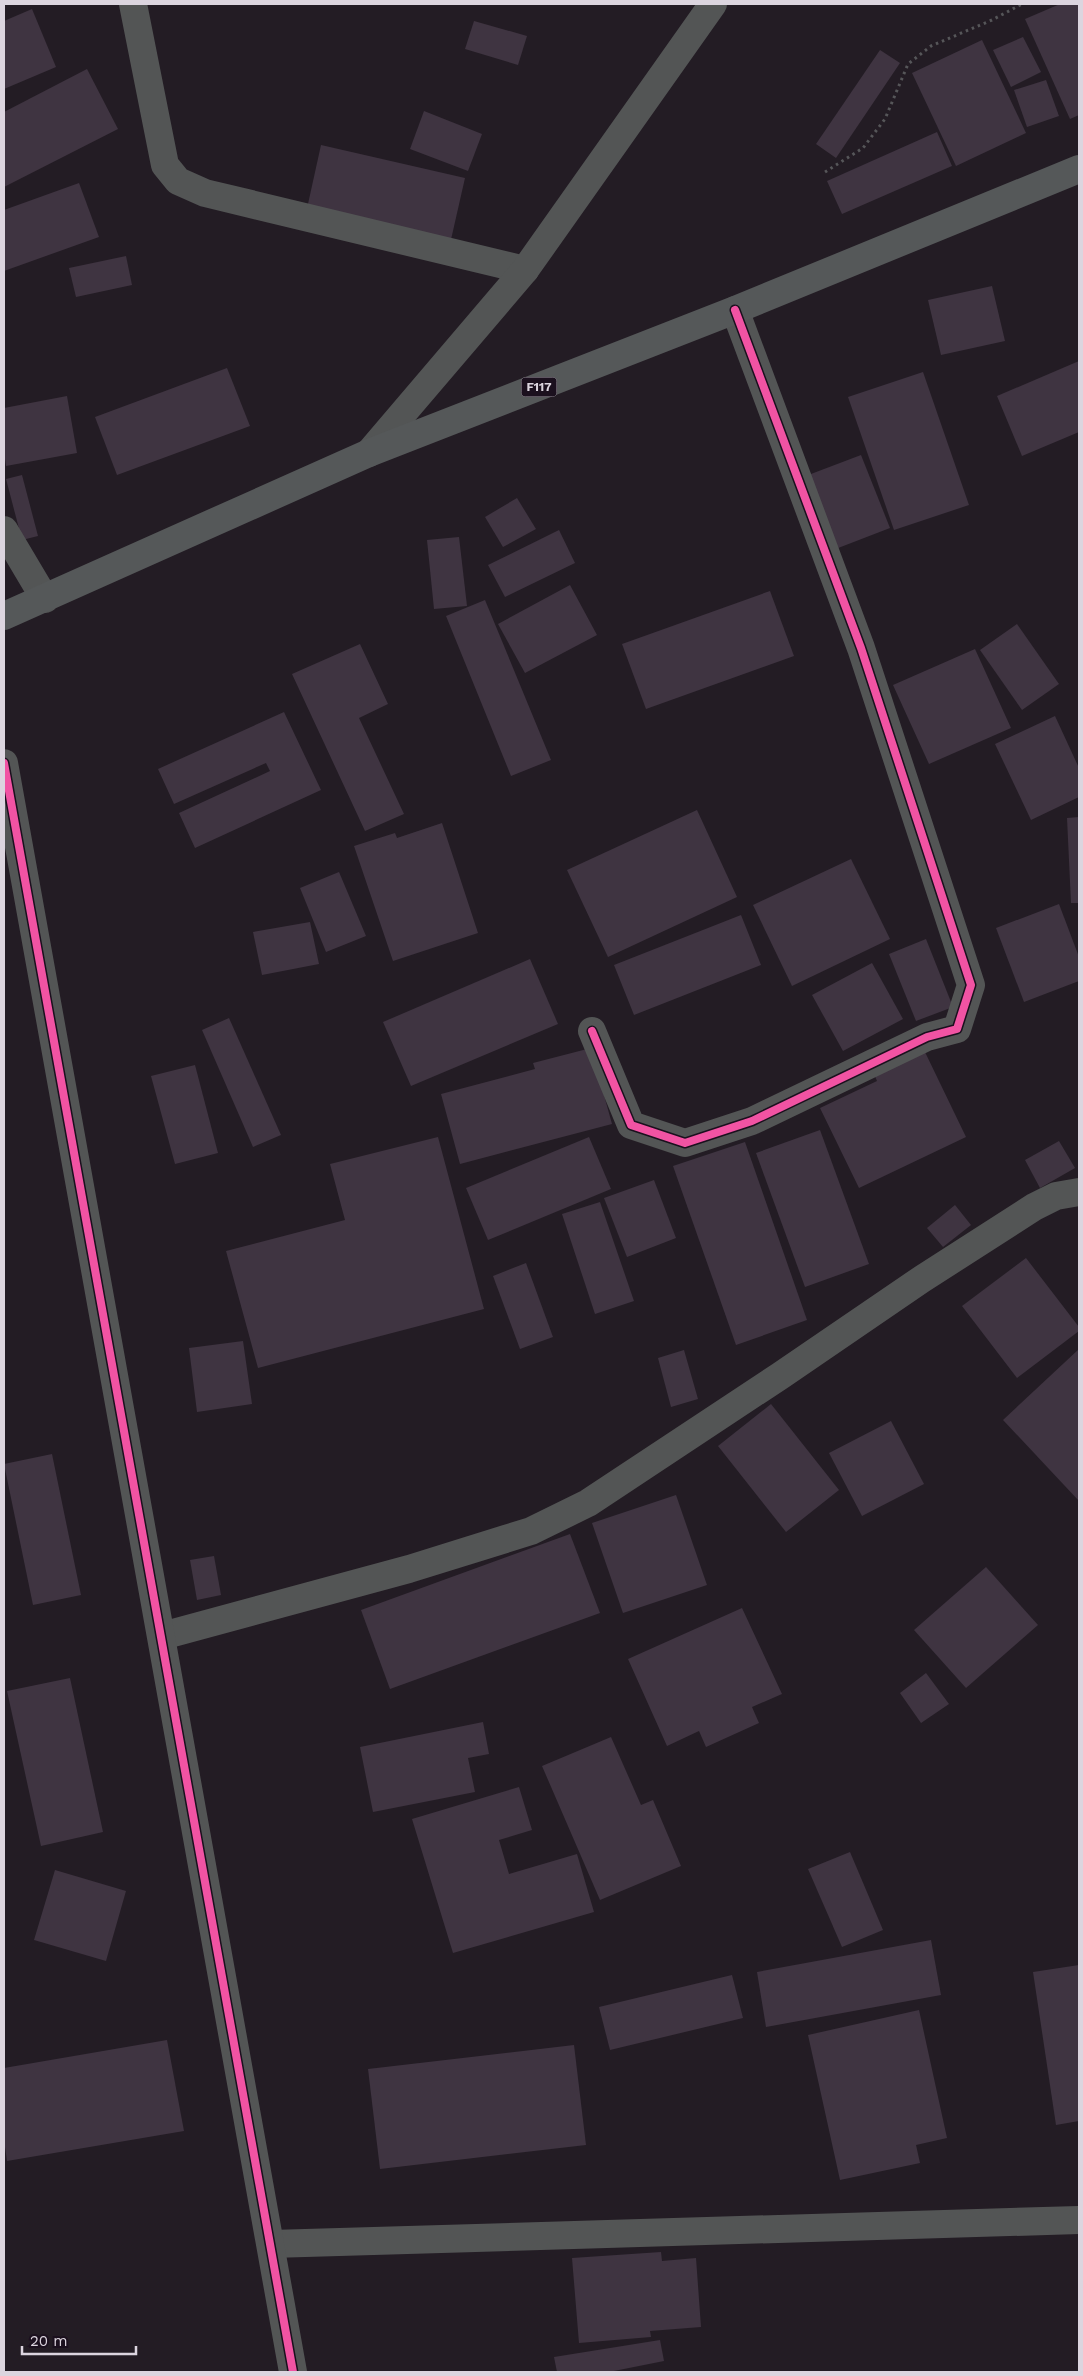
<svg xmlns="http://www.w3.org/2000/svg" width="1083" height="2376" font-family="'Work Sans',sans-serif">
<rect width="100%" height="100%" fill="#231c24"/>
<g fill="#3f3441">
<polygon points="1060,4 1079,4 1079,115 1070,119 1025,19"/>
<polygon points="32,9 56,67 4,89 4,21"/>
<polygon points="474,21 527,36 518,65 465,49"/>
<polygon points="1023,37 1041,72 1011,87 993,50"/>
<polygon points="982,40 1026,133 956,166 912,73"/>
<polygon points="880,50 900,63 836,158 816,144"/>
<polygon points="87,69 118,129 4,187 4,112"/>
<polygon points="1046,80 1059,116 1027,127 1014,90"/>
<polygon points="424,111 482,134 468,171 410,149"/>
<polygon points="937,132 952,166 842,214 827,181"/>
<polygon points="321,145 465,178 450,244 306,213"/>
<polygon points="79,183 99,237 4,271 4,210"/>
<polygon points="126,256 132,285 76,297 69,268"/>
<polygon points="992,286 1005,341 941,355 928,300"/>
<polygon points="1079,361 1079,432 1022,456 997,396"/>
<polygon points="227,368 250,426 117,475 95,417"/>
<polygon points="923,372 969,505 894,530 848,397"/>
<polygon points="67,396 77,453 6,466 4,452 4,408"/>
<polygon points="861,455 890,528 833,550 803,477"/>
<polygon points="22,475 38,536 22,540 6,479"/>
<polygon points="517,498 536,529 503,547 485,517"/>
<polygon points="559,530 575,563 505,597 488,565"/>
<polygon points="459,537 467,606 434,609 427,540"/>
<polygon points="570,585 597,635 525,673 498,624"/>
<polygon points="770,591 794,656 646,709 622,644"/>
<polygon points="485,600 551,760 511,776 446,616"/>
<polygon points="1017,624 1059,684 1022,710 980,650"/>
<polygon points="360,644 388,704 359,718 404,814 365,831 292,674"/>
<polygon points="975,649 1011,728 929,764 893,685"/>
<polygon points="284,712 321,790 195,848 179,813 270,771 266,763 174,804 158,769"/>
<polygon points="1055,716 1079,768 1079,797 1031,820 995,744"/>
<polygon points="697,810 737,897 608,957 567,870"/>
<polygon points="1079,817 1079,903 1071,903 1067,818"/>
<polygon points="442,823 478,933 393,961 354,846 395,833 397,838"/>
<polygon points="851,859 890,939 792,986 753,905"/>
<polygon points="339,872 366,936 326,952 300,888"/>
<polygon points="1059,904 1079,957 1079,981 1024,1002 996,928"/>
<polygon points="741,915 761,965 634,1015 614,965"/>
<polygon points="310,922 319,964 262,975 253,932"/>
<polygon points="926,939 953,1007 916,1021 889,954"/>
<polygon points="530,959 558,1024 411,1086 383,1022"/>
<polygon points="872,963 903,1019 843,1051 812,995"/>
<polygon points="229,1018 281,1135 253,1147 202,1030"/>
<polygon points="591,1048 612,1124 460,1164 441,1094 535,1069 533,1063"/>
<polygon points="924,1050 966,1137 859,1188 820,1108 877,1081 874,1074"/>
<polygon points="195,1065 218,1153 175,1164 151,1076"/>
<polygon points="820,1130 869,1264 805,1287 756,1153"/>
<polygon points="438,1137 484,1309 258,1368 226,1251 345,1220 330,1164"/>
<polygon points="589,1137 611,1189 488,1240 466,1188"/>
<polygon points="1059,1141 1075,1168 1040,1188 1025,1160"/>
<polygon points="745,1142 807,1320 736,1345 673,1166"/>
<polygon points="654,1180 676,1238 627,1257 604,1198"/>
<polygon points="600,1202 634,1301 595,1314 562,1214"/>
<polygon points="955,1205 971,1225 943,1247 927,1228"/>
<polygon points="1026,1258 1079,1327 1079,1331 1017,1378 962,1306"/>
<polygon points="526,1263 553,1337 520,1349 493,1276"/>
<polygon points="243,1341 252,1404 197,1412 189,1348"/>
<polygon points="1079,1349 1079,1501 1003,1420"/>
<polygon points="684,1350 698,1399 671,1407 658,1358"/>
<polygon points="771,1404 839,1490 786,1532 718,1446"/>
<polygon points="891,1421 924,1484 862,1516 829,1453"/>
<polygon points="52,1454 81,1595 33,1605 4,1464"/>
<polygon points="676,1495 707,1585 623,1613 592,1523"/>
<polygon points="570,1534 600,1613 390,1689 361,1610"/>
<polygon points="214,1556 221,1595 197,1600 190,1560"/>
<polygon points="986,1567 1038,1625 966,1688 914,1630"/>
<polygon points="742,1608 782,1694 752,1707 759,1723 706,1747 699,1731 667,1746 628,1659"/>
<polygon points="926,1673 949,1704 921,1723 900,1693"/>
<polygon points="70,1678 103,1832 41,1846 7,1691"/>
<polygon points="483,1722 489,1754 468,1758 475,1792 373,1812 360,1747"/>
<polygon points="611,1737 641,1805 653,1800 681,1866 600,1900 542,1766"/>
<polygon points="519,1787 532,1830 499,1840 509,1874 577,1854 594,1912 453,1953 412,1819"/>
<polygon points="850,1852 883,1930 842,1947 808,1869"/>
<polygon points="55,1870 126,1891 106,1961 34,1940"/>
<polygon points="931,1940 941,1995 766,2027 757,1972"/>
<polygon points="1079,1965 1079,2121 1056,2125 1033,1972"/>
<polygon points="732,1975 743,2018 610,2050 599,2007"/>
<polygon points="919,2010 947,2138 916,2145 920,2163 840,2180 808,2035"/>
<polygon points="167,2040 184,2131 7,2161 4,2140 4,2068"/>
<polygon points="574,2045 586,2145 380,2169 368,2069"/>
<polygon points="661,2252 662,2261 696,2258 701,2327 650,2331 651,2337 579,2343 572,2258"/>
<polygon points="660,2340 664,2361 609,2372 557,2372 554,2357"/>
</g>
<g fill="none" stroke-linecap="round" stroke-linejoin="round">
<polyline stroke="#565659" stroke-width="3" stroke-dasharray="2.5 4" stroke-linecap="butt" points="825,172 863,148 885,119 908,64 931,46 992,20 1022,4"/>
<g stroke="#535555" stroke-width="28">
<polyline points="133,4 165,165 178,181 205,193 525,270"/>
<polyline points="4,530 45,599"/>
<polyline points="592,1031 631,1125 685,1143 752,1121 927,1037 957,1029 971,985 861,648 735,310"/>
<polyline points="162,1636 409,1569 531,1531 588,1503 780,1376 922,1279 1034,1207 1056,1196 1079,1192"/>
<polyline points="271,2244 1079,2220"/>
</g>
<g stroke="#535555" stroke-width="28">
<polyline points="369,453 525,270 713,4"/>
<polyline points="4,763 293,2372"/>
</g>
<polyline stroke="#555859" stroke-width="28" points="4,616 369,453 735,310 1079,169"/>
<defs>
<g id="cycleway">
<polyline points="4,763 293,2372"/>
<polyline points="592,1031 631,1125 685,1143 752,1121 927,1037 957,1029 971,985 861,648 735,310"/>
</g>
</defs>
<use href="#cycleway" stroke="#1b101e" stroke-width="11"/>
<use href="#cycleway" stroke="#f153a3" stroke-width="8"/>
</g>
<g text-anchor="middle" stroke-width="4.5" stroke-linejoin="round" paint-order="stroke">
<rect fill="#1b101e" stroke="#a29aa5" stroke-width="1" x="521.5" y="377.5" width="35" height="19" rx="4"/>
<g font-size="12" font-weight="bold" fill="#dcd5df">
<text x="539" y="391">F117</text>
</g>
</g>
<rect width="1083" height="2376" fill="none" stroke="#dcd5df" stroke-width="10"/>
<path d="M22 2346v8h114v-8" fill="none" stroke="#dcd5df" stroke-width="2.5"/>
<text x="30" y="2346" font-size="15" fill="#dcd5df" stroke="#1b101e" stroke-width="4" paint-order="stroke">20 m</text>
</svg>
